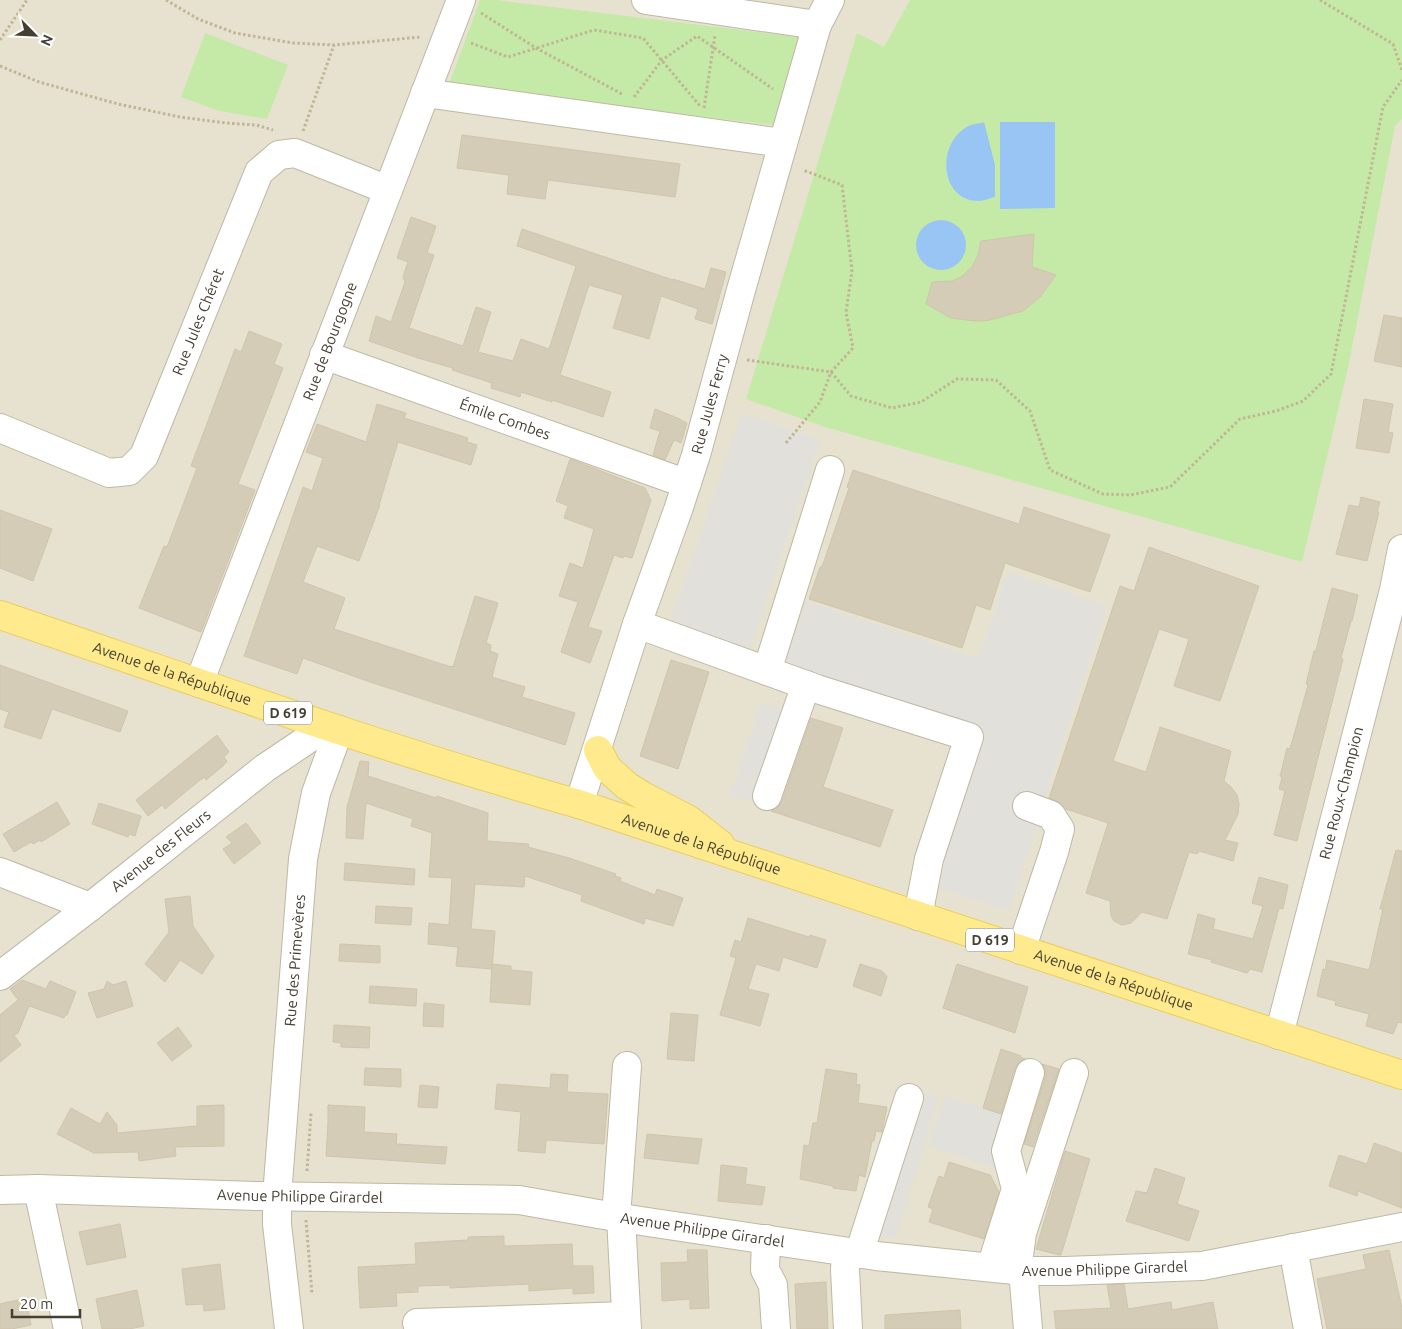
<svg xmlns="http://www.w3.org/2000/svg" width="1402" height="1329" font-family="Ubuntu,sans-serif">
<rect width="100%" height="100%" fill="#f2efe2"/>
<rect fill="#e6e2cf" x="0" y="0" width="1402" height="1329"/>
<g fill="#c5eaa7">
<polygon points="480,0 496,0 799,37 774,125 448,87"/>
<polygon points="910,0 1402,0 1402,119 1395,126 1348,368 1302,562 825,427 746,399 857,33 884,47"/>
<polygon points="205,33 288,65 267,119 219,111 181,97"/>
</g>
<g fill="#e2e0db">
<polygon points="742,413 821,440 749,650 670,623"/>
<polygon points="1008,572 1107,606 1009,911 926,884 975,731 783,668 806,601 978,658"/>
<polygon points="761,702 788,711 758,804 730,795"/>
<polygon points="922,1093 939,1098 895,1238 876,1236"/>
<polygon points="945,1096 1011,1117 995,1168 928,1146"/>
</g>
<g fill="#99c5f4">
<path d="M984,122L995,165V197C990,198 984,201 979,201C941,201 936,147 965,128C970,124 978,124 984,122Z"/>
<polygon points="1000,122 1055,122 1055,208 1000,209"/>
<circle cx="941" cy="245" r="25"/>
</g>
<g fill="#d4ccb6" stroke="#cfc5a9">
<polygon points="462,135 680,164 675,197 548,180 545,199 507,194 509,175 457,168"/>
<polygon points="411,217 436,226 427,253 434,255 409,328 463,346 476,307 491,312 478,352 513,361 521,339 549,349 576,266 517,246 522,229 673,280 673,279 705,289 711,268 726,272 712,324 695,319 698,309 661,296 649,339 613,328 623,295 589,285 560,375 611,392 603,417 552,400 552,402 521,392 520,397 491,388 492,383 452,370 453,368 418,358 369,341 376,316 391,322 405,282 403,277 408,262 397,258"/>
<polygon points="1034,234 1032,267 1056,275 1041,296 1023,311 986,321 974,321 951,318 926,304 932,282 952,281 961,277 972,267 978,255 981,241"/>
<polygon points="1384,315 1402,318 1402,367 1374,361"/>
<polygon points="249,331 282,344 274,364 283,368 238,484 255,490 201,632 139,608 164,546 167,547 197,468 191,466 235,349 241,352"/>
<polygon points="1364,399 1393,404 1388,432 1393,433 1389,453 1356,448"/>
<polygon points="377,404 406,413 404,418 468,438 467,442 477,445 471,465 398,442 379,505 380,505 359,561 317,546 303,582 345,598 334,629 451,667 451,666 453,667 475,596 498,603 486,643 491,645 490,651 498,654 492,677 525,687 522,697 575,713 565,745 370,682 303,658 297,674 244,656 303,487 312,491 323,458 306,452 317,424 366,442"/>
<polygon points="655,409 680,419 681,420 687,423 681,443 674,440 665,460 653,455 660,431 650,428"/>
<polygon points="570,459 645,488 651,500 632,558 624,556 623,558 614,555 588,627 602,631 590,663 561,652 578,602 559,596 570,563 583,568 594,529 564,518 568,506 556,501"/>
<polygon points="853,470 1019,524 1024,507 1110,535 1090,592 1005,563 990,610 976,605 962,648 809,599 820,567 822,567 849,488 847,487"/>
<polygon points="1361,497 1380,502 1377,512 1379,512 1367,561 1336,554 1349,505 1359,507"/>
<polygon points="0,510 52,529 33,581 0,568"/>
<polygon points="1149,547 1259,586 1220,701 1174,686 1189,639 1159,629 1113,761 1146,772 1160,727 1231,751 1224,781 1231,787 1237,795 1239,804 1238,814 1225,840 1238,843 1233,861 1199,851 1197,854 1189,852 1167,919 1142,912 1131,923 1122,925 1114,921 1111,916 1110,901 1086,893 1108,823 1066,809 1057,801 1049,798 1120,586 1134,591"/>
<polygon points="1332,588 1358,595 1352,621 1351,621 1341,658 1343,659 1297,841 1274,835 1285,791 1279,789 1282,778 1280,776 1287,748 1290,749 1308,685 1306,684 1314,651 1316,651 1318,642"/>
<polygon points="671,660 709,672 678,769 640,756"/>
<polygon points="0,665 128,711 120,732 52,709 41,739 4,727 9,712 0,709"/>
<polygon points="811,718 843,728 823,787 893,810 880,847 771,811 778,807 782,801"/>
<polygon points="217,735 229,752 224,757 227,762 224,764 224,765 206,780 205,777 200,780 165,809 162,805 148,816 136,800"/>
<polygon points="360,761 369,762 368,776 436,798 437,796 488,813 487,841 529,844 528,847 569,858 616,874 615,876 621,878 620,881 655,895 657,889 683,898 673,926 645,918 644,924 581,901 582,895 525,876 524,887 475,884 471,929 495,931 492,969 456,966 458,947 428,944 429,923 449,925 452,878 429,877 432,833 411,826 413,819 366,803 363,839 346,838 347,807"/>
<polygon points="57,802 70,824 41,842 40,840 33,844 31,842 14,852 3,834"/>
<polygon points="99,803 141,816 135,836 129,834 128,837 92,824"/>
<polygon points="246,823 261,843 234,864 223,849 232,843 226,837"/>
<polygon points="1396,850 1402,851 1402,1023 1398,1022 1393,1034 1366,1026 1369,1014 1335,1005 1336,1001 1317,996 1323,969 1325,970 1327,960 1369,970 1383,909 1380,909"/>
<polygon points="345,863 415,869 414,885 344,880"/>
<polygon points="1259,877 1288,885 1283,909 1279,908 1262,972 1250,969 1247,973 1211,962 1212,960 1188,954 1198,914 1215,919 1213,929 1253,939 1263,906 1252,903"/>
<polygon points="190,896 193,926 214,956 202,974 180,960 165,982 145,964 169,932 165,899"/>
<polygon points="376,906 412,908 411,925 375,923"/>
<polygon points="748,918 809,937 810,935 826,940 817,968 783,957 779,971 756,964 748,989 769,994 760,1026 720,1015 736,958 730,956 735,940 741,942"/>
<polygon points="340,944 380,946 380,963 339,961"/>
<polygon points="492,964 511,966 511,970 532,972 530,1005 490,1002"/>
<polygon points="860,964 882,971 887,977 881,996 853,986"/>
<polygon points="957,964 1028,987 1015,1033 943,1008"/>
<polygon points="22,980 46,989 50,981 76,992 67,1015 65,1015 64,1018 29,1006 18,1033 14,1035 21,1045 0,1062 0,1015 18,1000 10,989"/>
<polygon points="107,981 113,985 126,981 133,1006 97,1018 88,993 104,989"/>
<polygon points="370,986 417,989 416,1006 369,1003"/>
<polygon points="424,1003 444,1005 443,1027 423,1026"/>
<polygon points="671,1013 698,1015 694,1061 667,1059"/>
<polygon points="334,1025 370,1027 369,1048 341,1047 341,1043 333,1042"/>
<polygon points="178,1027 192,1046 172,1061 157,1043"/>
<polygon points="1001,1049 1021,1056 1020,1057 1025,1059 1019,1062 1015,1068 1001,1114 983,1108"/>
<polygon points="1042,1064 1059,1069 1033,1147 1024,1144 1045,1078 1045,1070"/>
<polygon points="365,1068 401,1069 401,1087 364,1085"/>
<polygon points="826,1069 857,1074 856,1084 860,1085 858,1103 887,1107 882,1132 876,1131 874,1141 872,1141 865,1177 859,1175 856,1191 833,1188 833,1186 800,1179 804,1145 809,1146 813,1123 817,1123"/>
<polygon points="551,1074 568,1075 567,1092 608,1094 604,1144 546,1140 545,1153 518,1151 521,1112 495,1109 497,1084 550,1088"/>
<polygon points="420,1085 439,1087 437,1108 418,1107"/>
<polygon points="224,1105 224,1146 175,1147 176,1156 139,1161 138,1152 94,1153 57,1134 71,1108 100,1124 107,1112 117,1125 117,1133 197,1126 197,1106"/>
<polygon points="328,1105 365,1107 364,1132 397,1134 396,1144 447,1147 445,1164 326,1156 328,1123"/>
<polygon points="647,1134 702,1139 698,1164 644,1158"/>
<polygon points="1374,1143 1402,1153 1402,1208 1358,1191 1357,1196 1329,1186 1339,1155 1367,1164"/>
<polygon points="1065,1151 1090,1159 1061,1255 1059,1255 1036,1249"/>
<polygon points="949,1162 990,1175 999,1192 984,1239 929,1222 933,1209 928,1207 939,1176 944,1178"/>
<polygon points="721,1165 747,1168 745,1184 765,1187 762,1205 718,1201"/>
<polygon points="1155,1168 1185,1178 1177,1204 1199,1211 1189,1241 1126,1221 1136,1191 1147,1193"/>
<polygon points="120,1224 126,1257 87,1265 79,1232"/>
<polygon points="504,1236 504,1246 572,1244 573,1266 593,1266 594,1293 573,1294 573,1288 529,1291 529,1284 450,1288 450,1285 418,1286 418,1292 396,1293 397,1306 360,1308 358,1267 416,1264 415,1243 468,1240 468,1237"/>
<polygon points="687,1250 707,1250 709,1308 690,1309 690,1299 662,1301 661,1263 688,1262"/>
<polygon points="1389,1250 1402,1308 1402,1329 1327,1329 1317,1279 1366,1269 1363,1255"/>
<polygon points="220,1264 225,1309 204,1311 203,1304 186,1305 182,1269"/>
<polygon points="826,1282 828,1329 797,1329 795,1284"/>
<polygon points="1124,1284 1128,1309 1171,1302 1172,1310 1213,1302 1218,1329 1056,1329 1054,1311 1111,1308 1107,1285"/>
<polygon points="137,1290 144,1326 129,1329 102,1329 96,1299"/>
<polygon points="26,1298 31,1325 12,1329 0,1329 0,1304"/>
<polygon points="960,1310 961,1329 885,1329 885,1315"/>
</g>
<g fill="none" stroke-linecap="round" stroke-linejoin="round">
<defs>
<g id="minor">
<polyline points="646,0 817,25"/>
<polyline points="425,93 783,143"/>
<path id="s1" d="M324,355L676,480L687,483"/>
<path id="s2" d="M0,428L109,473L129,471L144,456L259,172L279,155L295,153L388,190"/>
<polyline points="637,624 817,689 969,737 929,859 918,916"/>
<polyline points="767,671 830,470"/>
<path id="s3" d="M199,683L461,0"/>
<polyline points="767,796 806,685"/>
<path id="s4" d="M579,804L637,624L678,510L696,455L741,290L817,25L830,0"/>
<polyline points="0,872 90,907"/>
<polyline points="1021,950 1054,852 1060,829 1051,815 1027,806"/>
<path id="s5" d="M0,976L90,907L265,768L308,739L314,722"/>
<path id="s6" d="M1279,1035L1394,590L1402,549"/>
<polyline points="38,1189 68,1329"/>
<path id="s7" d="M0,1190L38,1189L256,1196L519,1200L621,1218L876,1256L1023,1271H1065L1202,1266L1402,1227"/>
<polyline points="616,1217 627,1066"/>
<polyline points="621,1218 627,1329"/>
<polyline points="766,1239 765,1270 773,1285 776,1329"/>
<polyline points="1293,1248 1308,1329"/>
<polyline points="846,1252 845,1270 848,1329"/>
<polyline points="859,1254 909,1098"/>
<polyline points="991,1267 1016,1189 1006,1151 1030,1073"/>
<polyline points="1014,1269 1019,1255 1022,1233 1074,1073"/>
<polyline points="1023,1271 1028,1329"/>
<polyline points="417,1323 626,1316"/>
<path id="s8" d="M289,1329L277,1224V1196L303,859L316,793L339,730"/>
</g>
<g id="major">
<path id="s9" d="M0,615C192,680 384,749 579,804L1402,1075"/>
<polyline points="598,750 607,768 627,786 643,796 689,820 720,844"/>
</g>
</defs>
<use href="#minor" stroke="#beb8a4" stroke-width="30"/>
<use href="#major" stroke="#eace58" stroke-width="30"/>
<g stroke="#c0b594" stroke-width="3" stroke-dasharray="2.5 2.5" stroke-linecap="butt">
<polyline points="166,0 198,19 235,33 293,43 334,45 421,37"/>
<polyline points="1320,0 1393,44 1402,70"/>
<polyline points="481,13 536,48 622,94"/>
<polyline points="0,40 27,0"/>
<polyline points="471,43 508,57 594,30 643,38 700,106"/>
<polyline points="0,66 39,82 118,104 180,117 226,123 256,125 273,130"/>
<polyline points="634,97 662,60 697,36 773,89"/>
<polyline points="704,108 715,35"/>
<polyline points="303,131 334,45"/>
<polyline points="747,360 831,372 851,396 892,408 921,402 957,379 996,380 1030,411 1050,470 1103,494 1130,495 1170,487 1240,419 1276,411 1303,401 1331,374 1383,107 1402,80"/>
<polyline points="786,443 820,402 831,372 853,348 846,312 852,271 842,185 803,170"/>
<polyline points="307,1171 311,1113"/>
<polyline points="306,1220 312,1294"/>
</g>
<use href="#minor" stroke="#fff" stroke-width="28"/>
<use href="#major" stroke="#ffeb8e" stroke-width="28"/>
</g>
<g text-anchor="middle" stroke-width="4" stroke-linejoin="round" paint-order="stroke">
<g fill="#fff" stroke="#7c7970" stroke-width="1">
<rect x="264" y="701.5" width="48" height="23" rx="4"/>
<rect x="966" y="928.5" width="48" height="23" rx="4"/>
</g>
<g font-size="14" font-weight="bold" fill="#443f32">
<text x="288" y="718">D 619</text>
<text x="990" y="945">D 619</text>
</g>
<g font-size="15" fill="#443f32" stroke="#fff">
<text dy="5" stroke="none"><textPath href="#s2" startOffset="304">Rue Jules Chéret</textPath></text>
<text dy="5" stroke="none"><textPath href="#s3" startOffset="366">Rue de Bourgogne</textPath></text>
<text dy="5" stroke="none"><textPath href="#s4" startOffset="421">Rue Jules Ferry</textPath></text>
<text dy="5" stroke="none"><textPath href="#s1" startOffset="192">Émile Combes</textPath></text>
<text dy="5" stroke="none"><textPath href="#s9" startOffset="182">Avenue de la République</textPath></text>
<text dy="5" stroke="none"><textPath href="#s6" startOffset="250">Rue Roux-Champion</textPath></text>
<text dy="5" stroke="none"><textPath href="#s9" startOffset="738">Avenue de la République</textPath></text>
<text dy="5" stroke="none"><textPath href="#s5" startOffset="204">Avenue des Fleurs</textPath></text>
<text dy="5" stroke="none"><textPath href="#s8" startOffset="370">Rue des Primevères</textPath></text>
<text dy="5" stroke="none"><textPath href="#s9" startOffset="1172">Avenue de la République</textPath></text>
<text dy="5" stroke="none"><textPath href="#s7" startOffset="300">Avenue Philippe Girardel</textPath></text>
<text dy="5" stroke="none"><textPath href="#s7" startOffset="705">Avenue Philippe Girardel</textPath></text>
<text dy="5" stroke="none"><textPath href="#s7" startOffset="1110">Avenue Philippe Girardel</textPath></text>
</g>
</g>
<g transform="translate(35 35) rotate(114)" stroke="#ffffff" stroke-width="4" paint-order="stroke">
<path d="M0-4L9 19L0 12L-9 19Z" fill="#443f32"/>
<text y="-8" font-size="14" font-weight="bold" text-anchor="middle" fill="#443f32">N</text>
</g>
<path d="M12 1309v8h68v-8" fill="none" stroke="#443f32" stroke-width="2.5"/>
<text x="20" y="1309" font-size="15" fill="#443f32" stroke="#ffffff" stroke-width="4" paint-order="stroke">20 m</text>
</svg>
